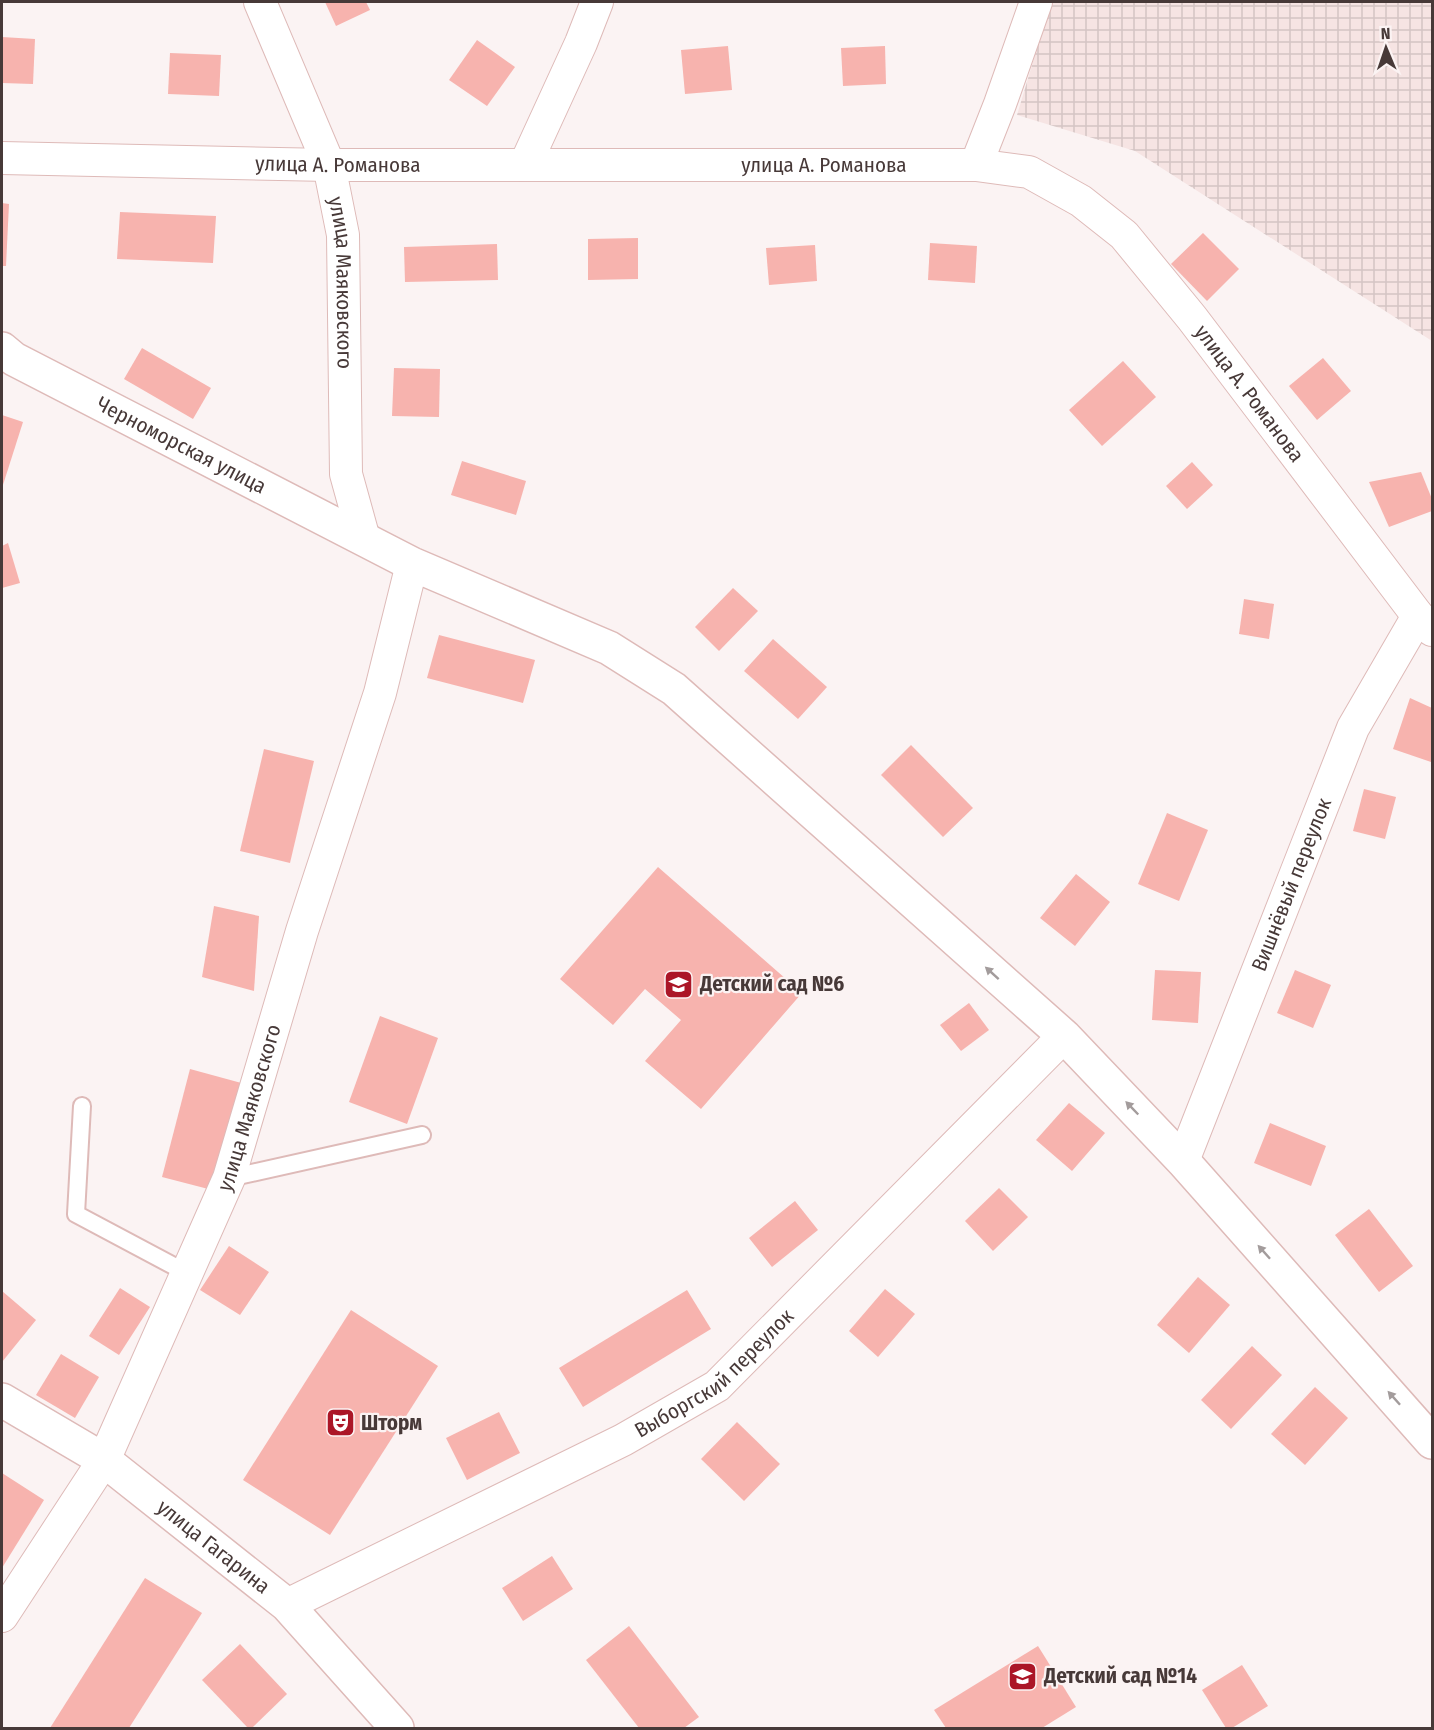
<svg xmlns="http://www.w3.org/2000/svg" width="1434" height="1730" font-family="'Fira Sans Condensed',sans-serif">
<defs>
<pattern id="industrial-grid" width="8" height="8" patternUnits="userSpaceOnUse" patternTransform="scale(1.5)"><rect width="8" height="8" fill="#f6e4e3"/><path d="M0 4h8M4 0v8" fill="none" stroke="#d4c4c4"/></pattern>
</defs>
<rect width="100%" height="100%" fill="#fbf3f3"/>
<polygon fill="url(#industrial-grid)" points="1051,2 1432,2 1432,341 1135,151 1017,115"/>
<g fill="#f7b3ae">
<polygon points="325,2 366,2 370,10 336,26"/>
<polygon points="2,37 35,39 33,84 2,83"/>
<polygon points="477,40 515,67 487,106 449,80"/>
<polygon points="728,46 732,90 685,94 681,50"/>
<polygon points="885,46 886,84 843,86 841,48"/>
<polygon points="170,53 221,55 219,96 168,94"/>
<polygon points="2,203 9,204 6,266 2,266"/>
<polygon points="120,212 216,216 213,263 117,259"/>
<polygon points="1203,233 1239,269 1207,301 1171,264"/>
<polygon points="638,238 638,279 588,280 588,239"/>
<polygon points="930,243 977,246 975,283 928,280"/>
<polygon points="497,244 498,280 405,282 404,247"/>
<polygon points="815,245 817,281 769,285 766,248"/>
<polygon points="142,348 211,388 193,419 124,379"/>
<polygon points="1323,358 1351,391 1317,420 1289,386"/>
<polygon points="1123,361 1156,397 1102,446 1069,410"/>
<polygon points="394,368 440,369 439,417 392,416"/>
<polygon points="2,415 23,422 2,488"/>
<polygon points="462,461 526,481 516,515 451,495"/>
<polygon points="1192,462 1213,485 1187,509 1166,486"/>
<polygon points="1421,472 1432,499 1432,511 1389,527 1369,482"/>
<polygon points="8,543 20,583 2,588 2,546"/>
<polygon points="733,588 758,611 719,651 695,627"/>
<polygon points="1244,599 1274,604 1269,639 1239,634"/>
<polygon points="439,635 535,660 523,703 427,678"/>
<polygon points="773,639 827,687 798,719 744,671"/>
<polygon points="1410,698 1432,708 1432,758 1431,762 1393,749"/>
<polygon points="911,745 973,808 943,837 881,775"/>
<polygon points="264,749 314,761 290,863 240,851"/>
<polygon points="1364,789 1396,797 1385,839 1353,831"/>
<polygon points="1167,813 1208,830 1179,901 1138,884"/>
<polygon points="658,867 802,993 701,1109 645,1061 681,1020 645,989 613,1025 560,979"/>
<polygon points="1076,874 1110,902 1075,946 1040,918"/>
<polygon points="214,906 259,916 254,991 202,977"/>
<polygon points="1155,970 1201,972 1198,1023 1152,1020"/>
<polygon points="1295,970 1331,985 1313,1028 1277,1013"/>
<polygon points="969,1003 989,1030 961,1051 940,1025"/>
<polygon points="380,1016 438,1038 407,1124 349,1102"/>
<polygon points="190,1069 245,1084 216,1191 162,1177"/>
<polygon points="1069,1103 1105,1133 1072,1171 1036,1140"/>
<polygon points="1270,1123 1326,1146 1311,1186 1254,1163"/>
<polygon points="999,1188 1028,1217 993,1251 965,1221"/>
<polygon points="795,1201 818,1230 772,1267 749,1238"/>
<polygon points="1369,1209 1413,1266 1379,1292 1335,1235"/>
<polygon points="229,1246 269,1272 240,1315 200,1290"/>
<polygon points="1198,1277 1230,1305 1189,1353 1157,1325"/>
<polygon points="120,1288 150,1307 119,1355 89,1336"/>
<polygon points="885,1289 915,1314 878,1357 849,1331"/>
<polygon points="687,1290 711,1329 583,1407 559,1368"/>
<polygon points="2,1291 36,1320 2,1362"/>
<polygon points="351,1310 438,1366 330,1535 243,1480"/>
<polygon points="1252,1346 1282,1375 1231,1429 1201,1400"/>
<polygon points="61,1354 99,1377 75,1418 36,1395"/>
<polygon points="1315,1387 1348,1418 1305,1465 1271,1434"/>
<polygon points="499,1412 520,1453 467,1480 446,1438"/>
<polygon points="737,1422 780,1464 744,1501 701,1459"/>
<polygon points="2,1473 44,1500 2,1568"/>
<polygon points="552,1556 573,1589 523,1621 502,1588"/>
<polygon points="145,1578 202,1613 129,1728 50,1728"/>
<polygon points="629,1626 699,1717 684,1728 639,1728 586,1660"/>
<polygon points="240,1644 287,1694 252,1728 248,1728 202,1680"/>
<polygon points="1038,1646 1076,1707 1042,1728 946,1728 934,1710"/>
<polygon points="1242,1665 1268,1706 1232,1728 1226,1728 1202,1690"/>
</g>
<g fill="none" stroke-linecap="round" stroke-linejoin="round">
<defs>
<g id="lane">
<polyline points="82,1106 76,1214 187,1273"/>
<polyline points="229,1178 422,1135"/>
</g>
<g id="street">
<path id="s1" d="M260,2L329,165L343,235L346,474L364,539"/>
<path id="s2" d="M2,158L329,165H976L1029,172L1081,201L1124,235L1192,318L1418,616L1432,630"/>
<polyline points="525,165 581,43 597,2"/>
<polyline points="976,165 1000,104 1036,2"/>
<path id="s3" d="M1183,1161L1353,728L1418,616"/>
<path id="s4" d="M287,1605L623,1440L717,1386L1064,1036"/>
<path id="s5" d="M2,1616L104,1460L229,1178L302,931L380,693L412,564"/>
</g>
<g id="secondary">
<path id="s6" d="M2,349L14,359L412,564L609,648L674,689L1064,1036L1183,1161L1432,1442"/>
<path id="s7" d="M2,1400L104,1460L287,1605L397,1728"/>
</g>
</defs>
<use href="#lane" stroke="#debab8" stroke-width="20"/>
<use href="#street" stroke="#debab8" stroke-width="34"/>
<use href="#secondary" stroke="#debab8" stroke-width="36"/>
<use href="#lane" stroke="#fff" stroke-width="16"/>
<use href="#street" stroke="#fff" stroke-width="32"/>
<use href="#secondary" stroke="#fff" stroke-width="33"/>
</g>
<defs><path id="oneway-solid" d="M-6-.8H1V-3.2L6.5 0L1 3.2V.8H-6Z" transform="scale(1.5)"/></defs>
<g fill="#a39c9c">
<use href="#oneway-solid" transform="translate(992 973) rotate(-138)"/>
<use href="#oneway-solid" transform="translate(1132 1108) rotate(-134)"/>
<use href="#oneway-solid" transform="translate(1264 1252) rotate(-132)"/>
<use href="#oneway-solid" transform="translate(1394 1398) rotate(-132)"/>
</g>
<defs>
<symbol id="school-square" viewBox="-11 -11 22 22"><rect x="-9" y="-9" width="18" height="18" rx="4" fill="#ab1627" stroke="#fbf3f3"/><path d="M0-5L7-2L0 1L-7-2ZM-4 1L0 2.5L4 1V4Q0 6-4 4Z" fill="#fff"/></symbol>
<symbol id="theatre-square" viewBox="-11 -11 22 22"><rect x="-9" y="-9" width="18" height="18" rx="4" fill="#ab1627" stroke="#fbf3f3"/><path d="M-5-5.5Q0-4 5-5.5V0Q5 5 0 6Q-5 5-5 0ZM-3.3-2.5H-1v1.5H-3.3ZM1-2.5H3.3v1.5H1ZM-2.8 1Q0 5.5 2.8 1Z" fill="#fff"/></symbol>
</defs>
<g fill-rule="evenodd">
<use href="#school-square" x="662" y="968" width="33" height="33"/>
<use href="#theatre-square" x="324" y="1406" width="33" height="33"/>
<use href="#school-square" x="1006" y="1660" width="33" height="33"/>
</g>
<g text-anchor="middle" stroke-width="4.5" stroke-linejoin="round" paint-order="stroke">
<g font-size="21" fill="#473938" stroke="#fbf3f3">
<text dy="7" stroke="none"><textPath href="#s2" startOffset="336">улица А. Романова</textPath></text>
<text dy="7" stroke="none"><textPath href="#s2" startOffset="822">улица А. Романова</textPath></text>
<text dy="7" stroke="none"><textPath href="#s1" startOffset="296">улица Маяковского</textPath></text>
<text dy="7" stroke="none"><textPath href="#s2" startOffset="1344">улица А. Романова</textPath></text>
<text dy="7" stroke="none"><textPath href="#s6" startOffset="204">Черноморская улица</textPath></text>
<text dy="7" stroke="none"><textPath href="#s3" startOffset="297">Вишнёвый переулок</textPath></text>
<text dy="7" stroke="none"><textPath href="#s5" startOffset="568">улица Маяковского</textPath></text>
<text dy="7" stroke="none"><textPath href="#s4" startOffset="488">Выборгский переулок</textPath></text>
<text dy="7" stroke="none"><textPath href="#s7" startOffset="258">улица Гагарина</textPath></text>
</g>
<g font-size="21" font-weight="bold" fill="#473938" stroke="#fbf3f3" text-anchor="start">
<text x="700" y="991">Детский сад №6</text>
<text x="361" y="1430">Шторм</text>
<text x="1044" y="1683">Детский сад №14</text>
</g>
</g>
<rect width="1434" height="1730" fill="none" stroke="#473938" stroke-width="6"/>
<g transform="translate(1386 48) rotate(358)" stroke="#fbf3f3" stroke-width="4.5" paint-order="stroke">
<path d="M0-4.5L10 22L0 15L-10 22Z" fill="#473938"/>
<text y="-9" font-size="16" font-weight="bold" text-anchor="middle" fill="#473938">N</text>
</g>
</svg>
